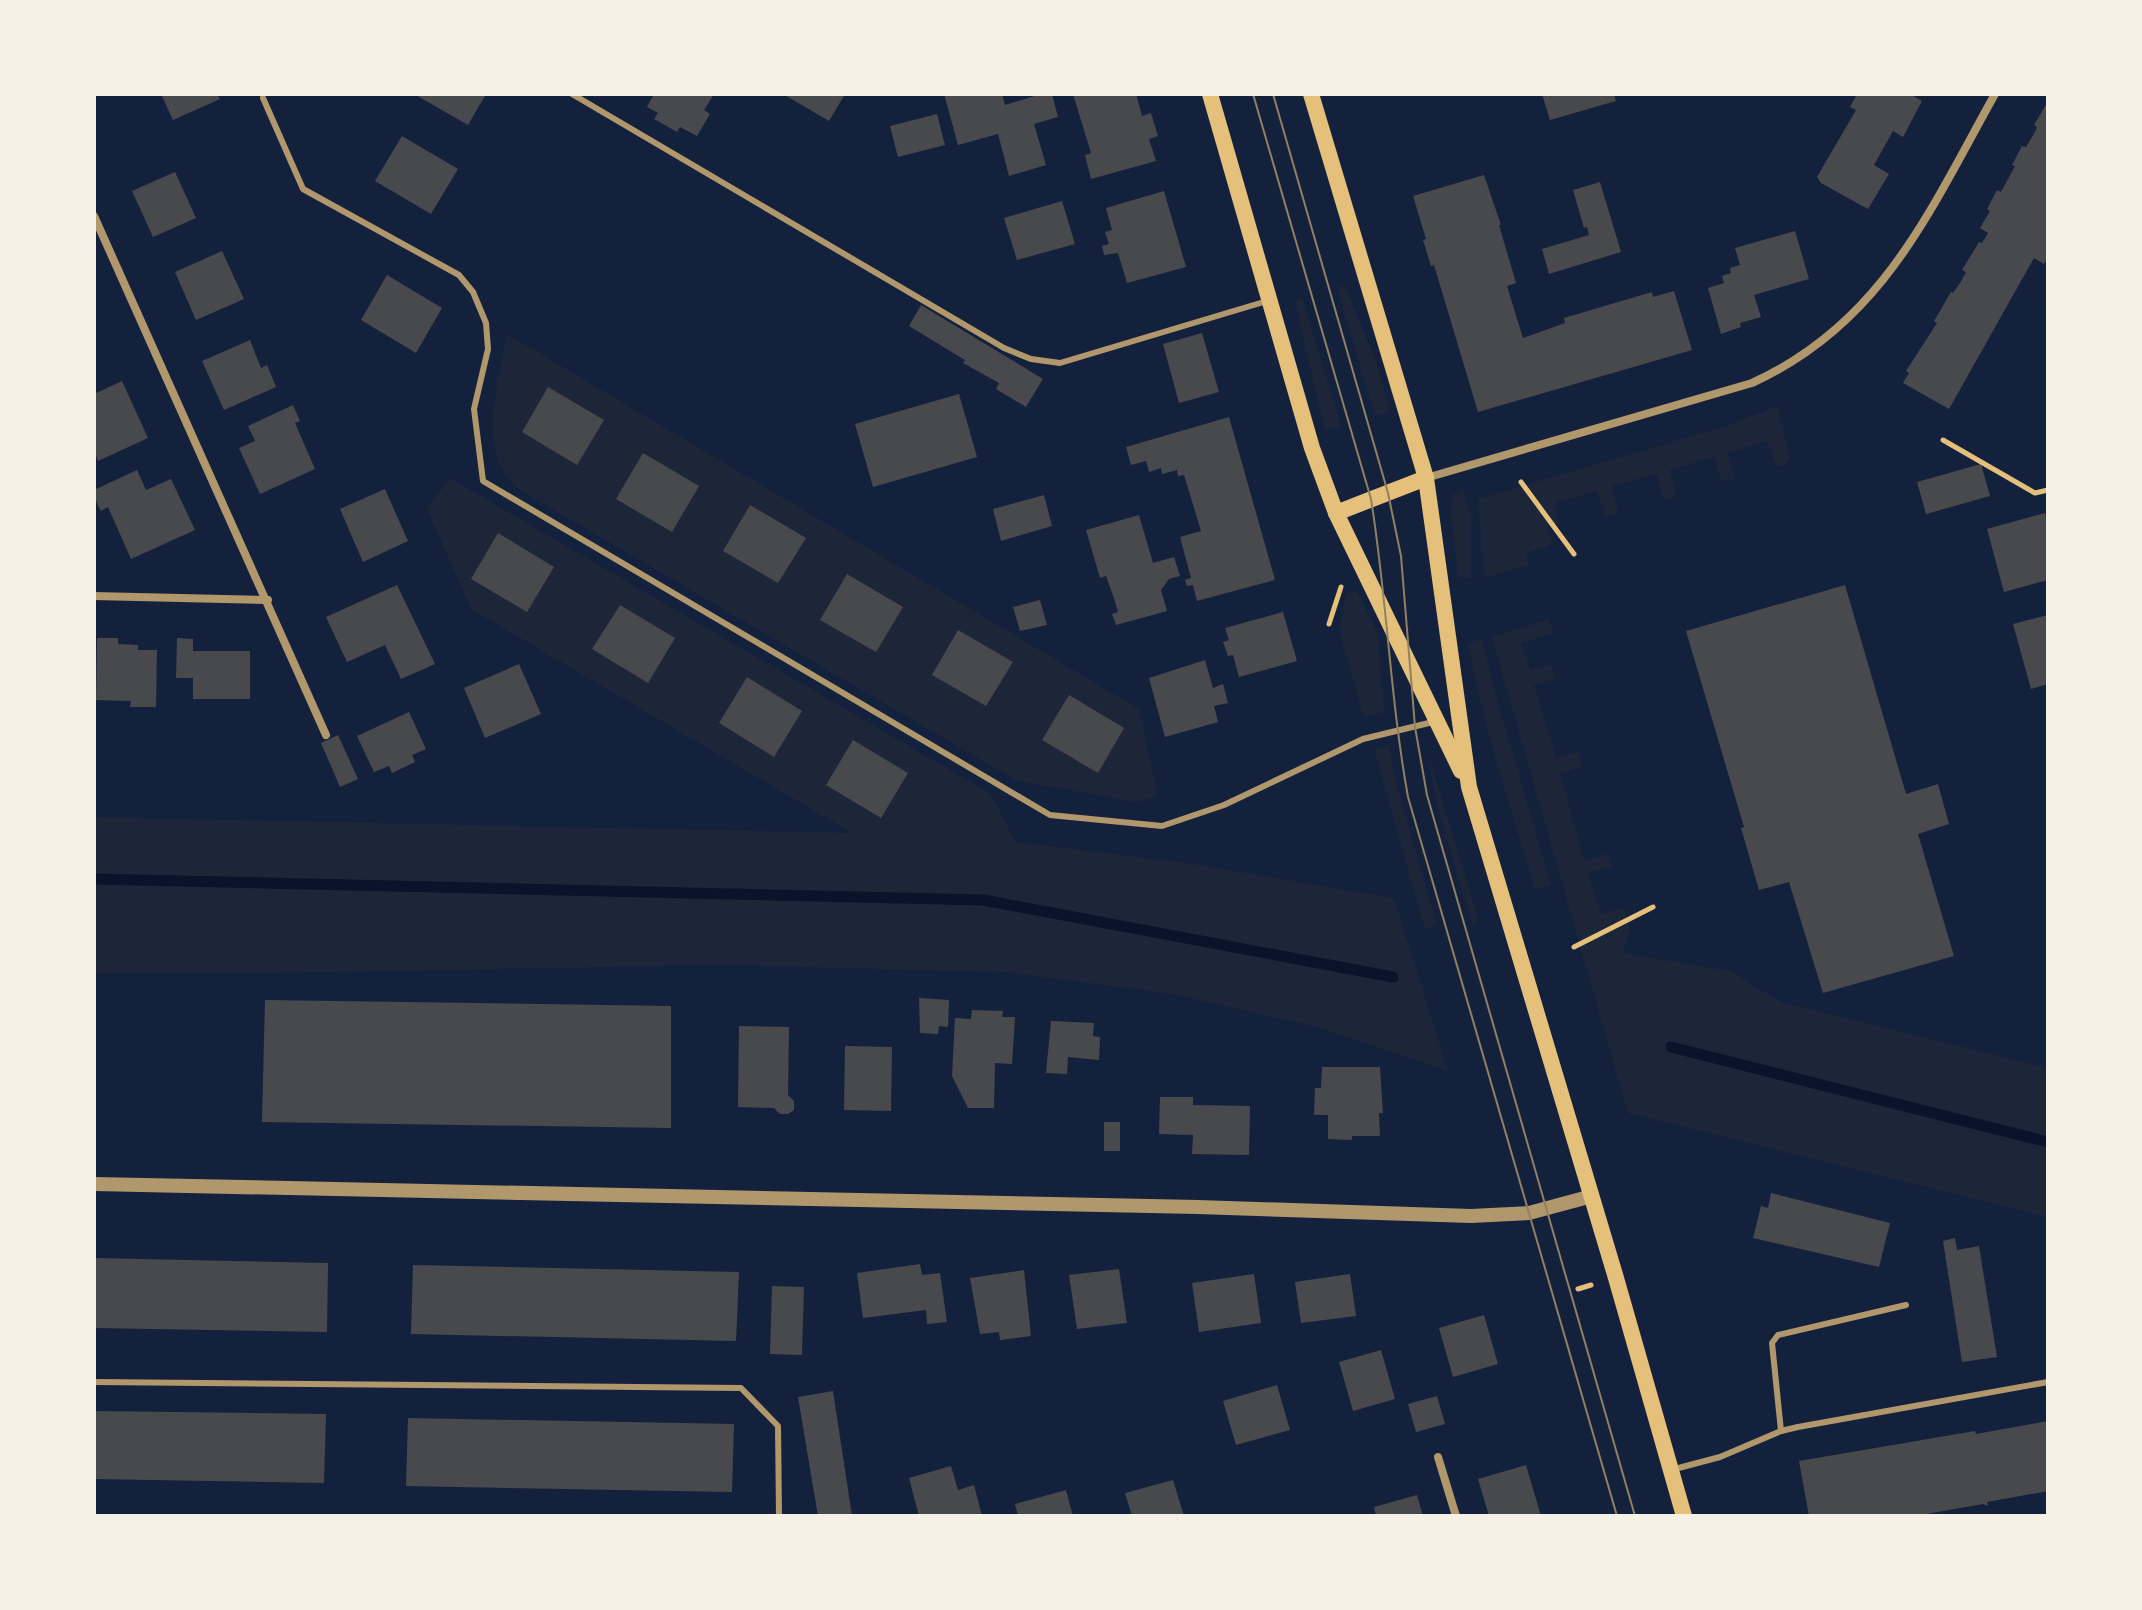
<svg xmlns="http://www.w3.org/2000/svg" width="2142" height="1610" font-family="Jost,sans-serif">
<rect width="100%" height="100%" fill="#14213d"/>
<g fill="#1d2539">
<polygon points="1345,286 1376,361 1390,411 1375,416 1337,288"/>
<polygon points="1302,298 1341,426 1325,431 1295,301"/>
<path d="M507,334L1139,709L1158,796L1137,802L1017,781L518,489C474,451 499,384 507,334Z"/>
<polygon points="1777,406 1790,458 1787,463 1777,467 1767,441 1727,453 1735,478 1722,482 1714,457 1670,470 1676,496 1664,500 1656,474 1612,486 1618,513 1606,516 1597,491 1555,503 1558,523 1548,527 1551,545 1526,553 1529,565 1484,578 1478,499 1730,425"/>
<polygon points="450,478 991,794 1015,842 1187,863 1394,898 1448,1071 1317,1027 1173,994 1005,972 718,965 274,973 94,973 94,817 852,833 471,609 427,509"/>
<polygon points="1463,488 1470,514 1470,578 1458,577 1450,505 1453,495"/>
<polygon points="1357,591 1378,633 1384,712 1364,717 1339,630 1346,594"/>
<polygon points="1549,619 1554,633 1522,643 1530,670 1551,664 1555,679 1534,685 1556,757 1579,751 1582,766 1560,774 1584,860 1608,854 1612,866 1588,873 1601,914 1624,908 1630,930 1623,953 1730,971 1781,1002 2048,1068 2048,1217 1628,1113 1492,637"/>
<path d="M1482,639L1496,696L1551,885L1535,889C1511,808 1483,726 1468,643Z"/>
<polygon points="1389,746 1397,786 1437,925 1425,929 1374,749"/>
<polygon points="1427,754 1433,770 1479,922 1472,924 1439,813"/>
</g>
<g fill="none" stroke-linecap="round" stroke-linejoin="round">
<g stroke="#0b132b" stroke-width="11">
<polyline points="94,879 983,900 1393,977"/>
<polyline points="1671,1047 2048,1142"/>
</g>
</g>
<g fill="#48494c">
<polygon points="161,94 217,94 220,99 173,120"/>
<polygon points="414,94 486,94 468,125"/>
<polygon points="654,94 714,94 704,110 710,114 697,136 680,127 677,132 654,119 658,113 647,107"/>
<polygon points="783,94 845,94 829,121"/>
<polygon points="944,94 1002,94 1005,105 1041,94 1052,94 1058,117 1034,124 1046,165 1009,176 998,134 958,145"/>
<polygon points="1073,94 1136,94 1142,116 1151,113 1158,136 1149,139 1156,161 1091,179 1085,155 1091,153"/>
<polygon points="1542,94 1614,94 1616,101 1550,120"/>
<polygon points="1857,94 1910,94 1922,101 1903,137 1893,131 1874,165 1889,174 1868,209 1821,183 1817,177 1856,110 1850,107"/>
<polygon points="2048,101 2048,257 2044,264 2034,258 1949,409 1903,383 1909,373 1906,371 1937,323 1934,321 1951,292 1953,293 1960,283 1966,272 1962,270 1979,242 1982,243 1988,233 1980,228 1990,211 1987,209 1997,190 2001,192 2015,166 2012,165 2022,146 2026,147 2035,132 2037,127 2034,125"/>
<polygon points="937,114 945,145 898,157 890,126"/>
<polygon points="402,136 458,169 431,214 375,181"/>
<polygon points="175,172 196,218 153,237 132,191"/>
<polygon points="1484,175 1501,225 1499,225 1516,283 1507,286 1523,338 1565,323 1564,318 1652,292 1653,297 1674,291 1692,350 1478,412 1434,265 1431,266 1423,240 1426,239 1413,196"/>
<polygon points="1600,182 1621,252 1549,274 1542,249 1589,235 1587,227 1584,228 1573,190"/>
<polygon points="1164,191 1186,267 1127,283 1118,253 1104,255 1102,246 1109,244 1105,232 1112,230 1106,208"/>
<polygon points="1062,201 1075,244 1017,260 1004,218"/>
<polygon points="1795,231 1809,279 1754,295 1761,317 1740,323 1741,327 1721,334 1708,288 1724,283 1722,276 1731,273 1730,268 1740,265 1735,248"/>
<polygon points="222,251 244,299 196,320 175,272"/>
<polygon points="387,275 442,308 416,353 361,320"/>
<polygon points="921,305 1043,379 1026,407 996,389 999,383 963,363 965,360 909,326"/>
<polygon points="1202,333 1219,392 1179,403 1163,344"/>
<polygon points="250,340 261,368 267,365 276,387 224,410 202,361"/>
<polygon points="122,381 148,438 98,461 94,451 94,394"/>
<polygon points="548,387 604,420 577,465 522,432"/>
<polygon points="959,394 977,457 873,487 855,424"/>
<polygon points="293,405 300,421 295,423 315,469 260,494 239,448 255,441 248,426"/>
<polygon points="1229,417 1275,580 1197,601 1193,585 1187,586 1185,580 1191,578 1180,537 1201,531 1184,475 1178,476 1177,470 1162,474 1161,468 1149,472 1146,461 1131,465 1126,447"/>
<polygon points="643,453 699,486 672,532 616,499"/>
<polygon points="1981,464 1990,496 1926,514 1917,482"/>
<polygon points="137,470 146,490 171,479 195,530 131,559 108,507 101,511 94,497 94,490"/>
<polygon points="385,489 408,541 363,562 340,509"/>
<polygon points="1044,495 1052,526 1001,541 993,509"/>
<polygon points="750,505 806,538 778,583 723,551"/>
<polygon points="2045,513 2048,525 2048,580 2004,592 1987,529"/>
<polygon points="1139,515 1153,563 1174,557 1180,576 1169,579 1161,590 1167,611 1116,625 1112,614 1118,612 1114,598 1106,576 1100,578 1086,530"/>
<polygon points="498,533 554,567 527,612 471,579"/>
<polygon points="847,574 903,607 876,652 820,620"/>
<polygon points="397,585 435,664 401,679 385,645 347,662 326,617"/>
<polygon points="1845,585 1906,794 1938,784 1949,824 1918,834 1954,956 1823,993 1789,882 1759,890 1741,828 1744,827 1686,631"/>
<polygon points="1040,600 1047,625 1020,631 1013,607"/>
<polygon points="620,605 675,638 648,683 592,649"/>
<polygon points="1283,612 1297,661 1239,677 1233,655 1228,656 1223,642 1229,640 1225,628"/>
<polygon points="2048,615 2048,684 2031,689 2013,624"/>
<polygon points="958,630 1013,662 986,706 932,675"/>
<polygon points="97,638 118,638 118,644 138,645 138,650 157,650 156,707 130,707 131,701 96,700"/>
<polygon points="177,638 193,639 193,651 250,651 250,699 193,699 193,678 176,678"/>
<polygon points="1205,660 1213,688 1223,684 1228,703 1214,706 1218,722 1165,737 1149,678"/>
<polygon points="519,664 541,714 485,738 464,688"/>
<polygon points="747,677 802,711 774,757 719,723"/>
<polygon points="1069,695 1124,728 1098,773 1042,740"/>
<polygon points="409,712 426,749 412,755 415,762 392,773 389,766 374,772 357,736"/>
<polygon points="338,735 358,779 340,787 321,743"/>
<polygon points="853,740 908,773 881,818 826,785"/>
<polygon points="919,998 949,1000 948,1027 939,1026 938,1034 920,1033"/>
<polygon points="265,1000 671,1006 671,1128 262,1122"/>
<polygon points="972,1010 1003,1011 1002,1017 1015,1017 1012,1064 995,1063 994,1108 968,1108 952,1076 955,1018 971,1019"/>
<polygon points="1051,1021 1094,1023 1093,1036 1100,1037 1099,1060 1068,1057 1067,1074 1046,1073"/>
<polygon points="739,1026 789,1027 788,1095 794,1101 794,1110 788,1114 780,1114 774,1108 738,1107"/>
<polygon points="845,1046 892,1047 891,1111 844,1110"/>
<polygon points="1322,1067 1380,1067 1383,1113 1379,1113 1380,1136 1352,1136 1352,1140 1328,1139 1328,1115 1314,1115 1315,1088 1321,1088"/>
<polygon points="1160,1097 1193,1097 1193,1105 1250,1106 1249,1155 1192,1154 1193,1135 1159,1134"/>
<rect x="1104" y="1122" width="16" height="29"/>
<polygon points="1771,1193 1890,1223 1879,1267 1753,1238 1761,1206 1768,1208"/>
<polygon points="1955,1238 1957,1250 1979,1246 1997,1357 1962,1362 1943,1241"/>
<polygon points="94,1258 328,1263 327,1332 94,1328"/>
<polygon points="920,1264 922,1275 940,1273 947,1322 927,1324 926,1310 863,1318 857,1273"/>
<polygon points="413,1265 739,1272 736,1341 411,1334"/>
<polygon points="1119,1269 1127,1323 1077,1329 1069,1275"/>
<polygon points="1024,1270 1031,1336 1000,1340 999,1332 980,1334 970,1278"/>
<polygon points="1254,1274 1261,1323 1199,1332 1192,1283"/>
<polygon points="1350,1274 1356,1316 1301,1323 1295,1282"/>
<polygon points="772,1286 804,1287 802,1355 770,1354"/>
<polygon points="1484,1315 1498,1364 1453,1377 1439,1328"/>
<polygon points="1381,1350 1395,1399 1353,1411 1339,1362"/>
<polygon points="1277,1385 1290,1430 1236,1445 1223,1401"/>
<polygon points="833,1391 852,1516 818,1516 798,1397"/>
<polygon points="1437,1396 1445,1424 1416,1432 1408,1404"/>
<polygon points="94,1411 326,1414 324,1483 94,1479"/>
<polygon points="408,1418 734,1424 732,1492 406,1486"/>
<polygon points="2048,1421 2048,1491 1987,1502 1988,1506 1983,1504 1915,1516 1809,1516 1799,1461 1975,1431 1976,1434"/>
<polygon points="1526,1465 1541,1516 1489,1516 1478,1479"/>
<polygon points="951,1466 958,1490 974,1485 982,1516 919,1516 909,1478"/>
<polygon points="1173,1480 1184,1516 1132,1516 1125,1493"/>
<polygon points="1066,1490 1073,1516 1018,1516 1015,1504"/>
<polygon points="1417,1495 1423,1516 1376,1516 1374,1507"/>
</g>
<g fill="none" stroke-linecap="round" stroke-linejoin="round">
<g stroke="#e5c07b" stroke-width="5">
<polyline points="1943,440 2035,493 2048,490"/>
<polyline points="1521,482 1574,554"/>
<polyline points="1329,624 1341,587"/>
<polyline points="1574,947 1653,907"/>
<polyline points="1578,1289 1591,1285"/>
</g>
<g stroke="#b1986c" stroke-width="6">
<polyline points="572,94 1004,348 1031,359 1060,363 1267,301"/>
<polyline points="263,98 303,189 459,275 473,292 486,323 488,349 474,409 483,481 1050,815 1162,826 1224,805 1363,739 1433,722"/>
<polyline points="94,1382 741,1388 778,1426 779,1516"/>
<polyline points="1781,1431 1772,1343 1778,1335 1906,1305"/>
<polyline points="1671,1470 1720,1457 1781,1431 1798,1427 2048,1382"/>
</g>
<g stroke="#b1986c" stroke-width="8">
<polyline points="94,216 326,735"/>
<path d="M1426,478L1752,383C1882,324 1929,212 1995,94"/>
<polyline points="94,596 268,600"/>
<polyline points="1438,1457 1456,1516"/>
</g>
<polyline stroke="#b1986c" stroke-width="14" points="94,1184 1198,1207 1471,1216 1529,1213 1592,1196"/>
<g stroke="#e5c07b" stroke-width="16">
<polyline points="1210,94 1312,448 1336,513 1461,771"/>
<polyline points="1311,94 1426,478 1469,787 1616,1278 1684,1516"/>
<polyline points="1336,513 1426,478"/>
</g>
<g stroke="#918062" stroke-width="2">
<path d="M1253,94L1371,499C1387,598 1390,698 1408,797L1617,1516"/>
<polyline points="1273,94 1388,493 1401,556 1415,727 1427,795 1635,1516"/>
</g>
</g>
<rect width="2142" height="1610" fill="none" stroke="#f6f1e7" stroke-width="192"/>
</svg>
